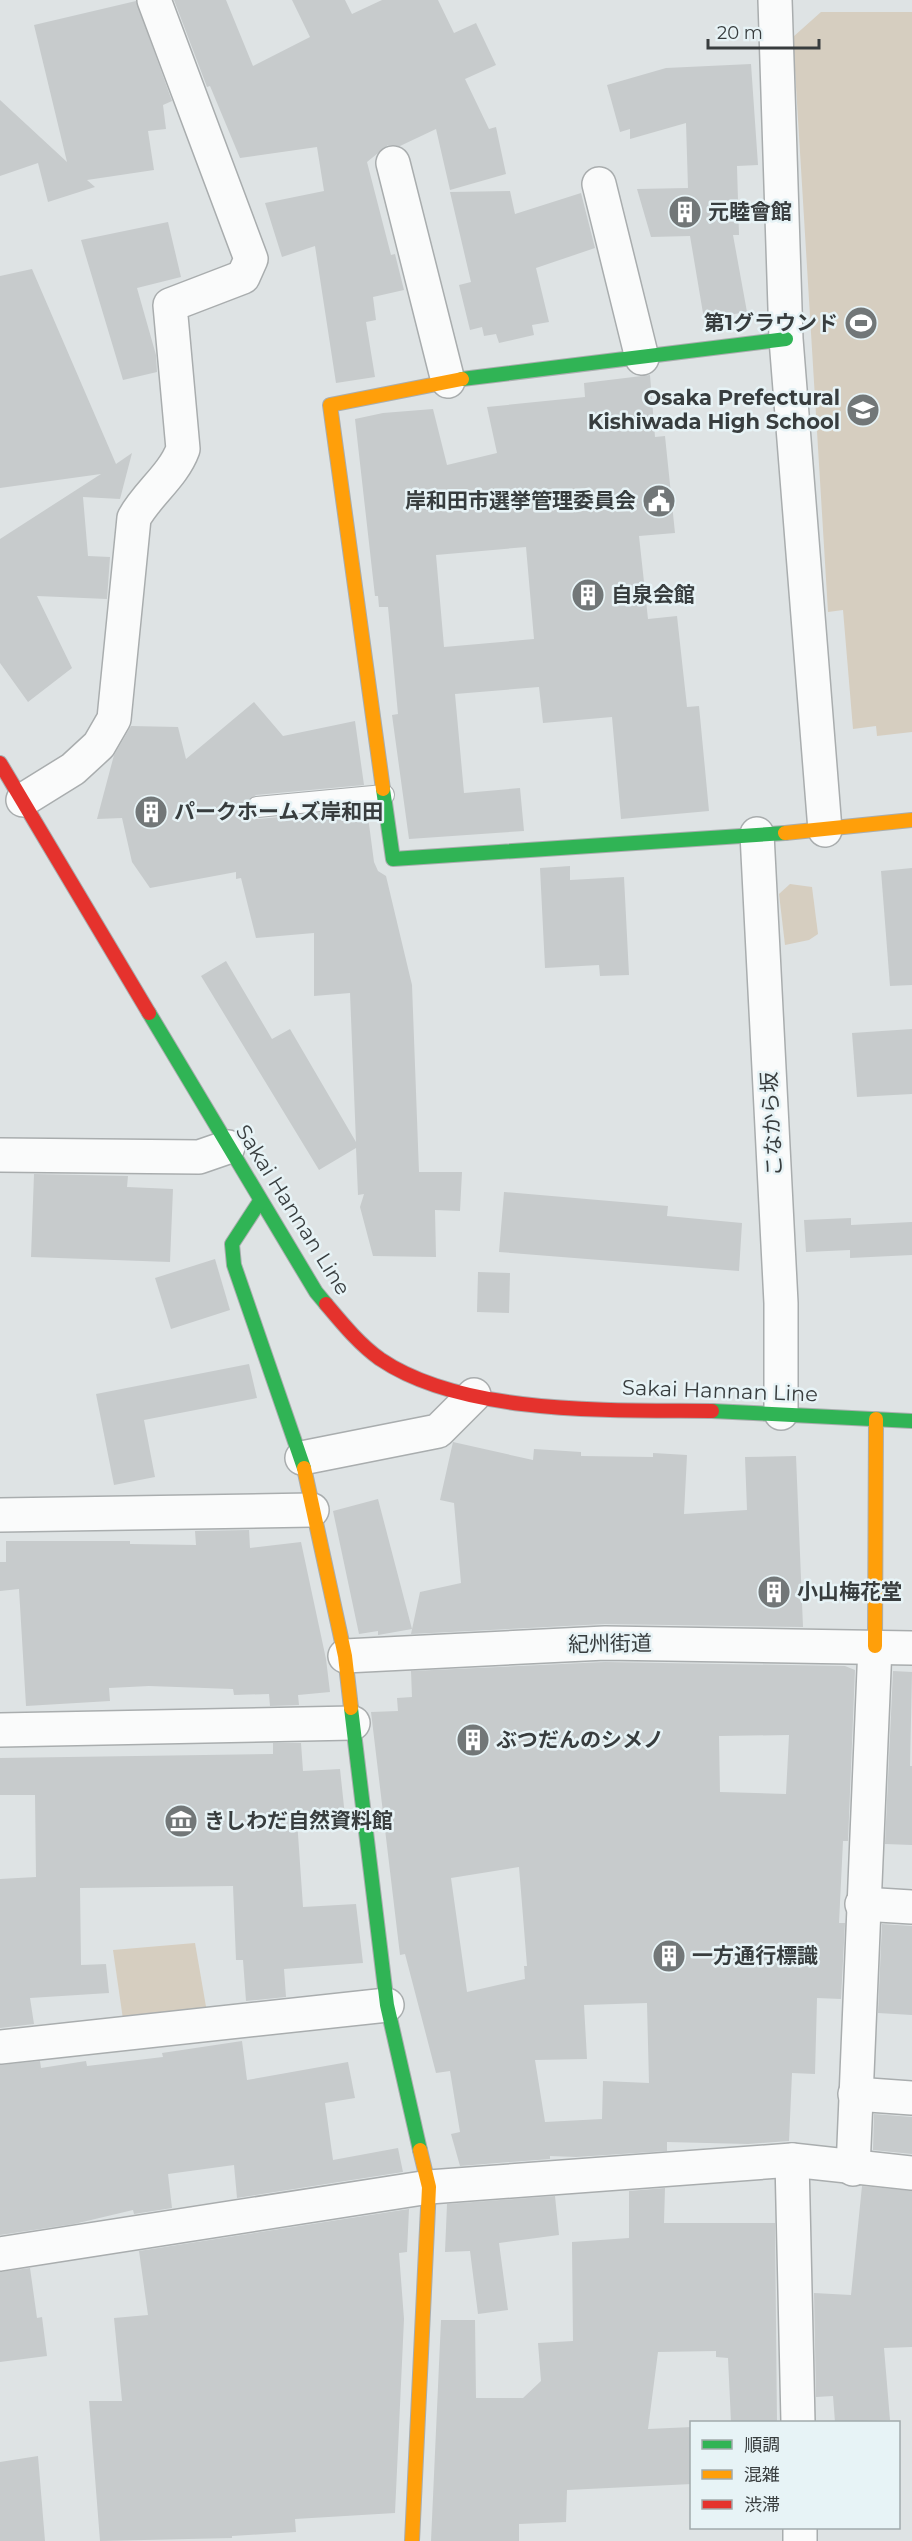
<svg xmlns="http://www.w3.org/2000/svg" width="912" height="2541" font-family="Montserrat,'Noto Sans JP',sans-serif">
<rect width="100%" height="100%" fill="#dee3e4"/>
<g fill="#d6cec0">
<polygon points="821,12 912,12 912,732 877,736 876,726 853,729 843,610 828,612 793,37"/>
<polygon points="790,884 812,887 818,934 809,940 785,945 779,894"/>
<polygon points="195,1943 209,2024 125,2033 113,1950"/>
</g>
<g fill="#c7cbcc" fill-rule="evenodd">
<polygon points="174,0 226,0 253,66 310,37 292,0 345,0 352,14 382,0 438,0 454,33 476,23 496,65 465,79 489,129 496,127 506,174 450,190 436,129 400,146 388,145 367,162 391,255 395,254 404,290 373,297 376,320 366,322 375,377 336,383 315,246 282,257 265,203 324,191 317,147 240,158 210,86 207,87"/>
<polygon points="136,1 172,101 163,105 166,129 148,131 154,170 87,180 95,187 48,202 38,163 0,176 0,100 67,162 34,25"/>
<polygon points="751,64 758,165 737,166 739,235 733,235 747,312 704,319 690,236 651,237 637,189 688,188 686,123 630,139 630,129 620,132 607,85 666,68"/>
<polygon points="510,191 515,214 581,193 595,248 536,268 549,322 532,325 534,335 499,343 496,334 484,336 482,327 470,330 459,285 471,282 450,192"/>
<polygon points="168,222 181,277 137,288 156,355 157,372 123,380 81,240"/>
<polygon points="32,269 116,464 132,453 120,499 83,497 88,556 110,557 107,599 37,596 72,668 28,702 0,663 0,539 101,474 0,488 0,276"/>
<path d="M650,375L655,437L665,436L675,533L639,536L648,619L677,616L687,707L699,706L709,811L621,819L612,717L543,723L539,687L455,694L464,793L520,788L524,831L409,839L392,715L398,714L388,607H379L378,596H375L355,419L383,413L433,409L447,465L497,453L487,407L585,397L584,383ZM526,547L534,639L444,647L436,555Z"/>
<polygon points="254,702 283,736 355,721 364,785 256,795 246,802 245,809 252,818 258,819 367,809 374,862 378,871 386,876 412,985 419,1172 462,1172 460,1211 435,1210 436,1257 373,1256 360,1207 364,1194 358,1195 356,1148 319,1170 201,976 226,961 272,1039 290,1029 356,1142 350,993 314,996 314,933 256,938 241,878 236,879 236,872 150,888 132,862 122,818 97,819 114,755 131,726 178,727 186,759"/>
<polygon points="570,866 570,880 624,877 629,975 600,976 599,965 545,968 540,868"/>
<polygon points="912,868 912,985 890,986 881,871"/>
<polygon points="912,1029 912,1094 857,1097 852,1033"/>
<polygon points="34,1174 128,1176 127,1187 173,1189 170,1262 31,1257"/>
<polygon points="504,1192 668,1206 667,1216 742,1223 739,1271 499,1252"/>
<polygon points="851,1218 851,1225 912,1222 912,1255 850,1258 850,1250 806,1252 804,1220"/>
<polygon points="215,1259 230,1310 171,1329 155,1278"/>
<polygon points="478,1272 510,1273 509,1313 477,1312"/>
<polygon points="249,1364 257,1398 144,1420 155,1477 114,1485 96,1394"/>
<polygon points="453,1442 533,1460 534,1449 581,1452 581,1456 653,1457 653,1453 687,1455 684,1514 747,1510 745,1457 796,1456 803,1627 605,1624 411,1634 420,1592 461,1583 454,1503 440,1500"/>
<polygon points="378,1499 412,1629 378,1635 378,1631 359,1634 333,1511"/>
<polygon points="249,1530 250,1548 301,1542 326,1659 330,1692 298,1695 299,1705 270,1706 269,1694 234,1695 233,1689 149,1686 109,1688 110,1701 26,1706 19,1589 0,1591 0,1562 6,1562 6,1541 130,1541 130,1544 196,1545 195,1531"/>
<path d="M605,1662L845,1666L855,1670L848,1841H843L839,1923H845L841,1999L817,1998L815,2074L792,2073L789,2141L748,2144L667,2142V2151L576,2157L550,2156V2159L460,2166L451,2134L460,2132L450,2071L436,2073L405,1954L400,1955L371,1712L398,1711L397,1698L412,1697L411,1671ZM789,1735L786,1794L720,1792L719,1736ZM519,1867L527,1966H524L525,1979L467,1992L451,1878ZM647,2003L649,2083L603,2081L602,2119L545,2122L535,2060L587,2059L584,2005Z"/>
<polygon points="893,1671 912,1672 910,1766 912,1766 912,1845 885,1844"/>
<polygon points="273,1743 301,1743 303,1771 340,1769 345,1816 297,1820 303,1907 356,1904 363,1963 284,1969 286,1997 246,2001 243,1960 236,1960 233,1886 80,1888 81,1965 106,1964 109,1993 30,1998 34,2024 0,2028 0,1879 36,1877 35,1795 0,1795 0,1758 273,1754"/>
<polygon points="882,1924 912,1926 912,2015 878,2013"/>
<polygon points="242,2041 247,2080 348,2062 355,2098 325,2103 333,2160 398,2148 403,2172 237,2198 234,2165 168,2174 172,2208 134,2214 133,2210 74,2224 0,2235 0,2065 40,2061 41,2068 86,2061 87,2066 163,2057 162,2053"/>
<polygon points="874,2114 912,2117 912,2154 873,2150"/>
<polygon points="862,2186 912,2191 912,2347 884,2348 890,2420 835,2422 833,2396 816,2397 814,2293 851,2295"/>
<polygon points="665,2188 664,2223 775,2223 777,2422 731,2422 728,2358 716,2357 716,2351 658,2352 648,2429 692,2427 692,2484 567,2490 566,2522 519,2524 519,2541 431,2541 441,2320 475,2320 476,2398 523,2398 541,2381 538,2343 573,2341 572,2242 629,2238 629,2191"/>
<polygon points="555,2196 559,2235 499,2243 508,2310 478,2314 470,2251 445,2252 447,2204"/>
<polygon points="409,2209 407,2252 399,2253 404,2319 395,2513 295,2519 296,2532 232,2536 232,2538 100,2541 89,2401 122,2401 114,2318 148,2315 139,2251"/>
<polygon points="30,2268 37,2318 42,2317 47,2356 0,2362 0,2272"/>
<polygon points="38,2456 45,2541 0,2541 0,2462"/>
</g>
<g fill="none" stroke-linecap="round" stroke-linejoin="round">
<defs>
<polyline id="lane" points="257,807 384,795"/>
<g id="street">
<polyline points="775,0 786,339 825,830"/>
<polyline points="393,163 448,381"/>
<polyline points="599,184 642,358"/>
<path d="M23,800L73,769L99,745L114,719L134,518C148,493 173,476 183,449L170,305L243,277L251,259L154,0"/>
<polyline points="757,834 781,1303 781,1413"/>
<polyline points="0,1155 199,1157 228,1147"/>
<polyline points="302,1458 438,1431 474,1395"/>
<polyline points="0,1515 312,1510"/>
<polyline points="345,1656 605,1643 912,1648"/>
<polyline points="0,1730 353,1723"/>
<polyline points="862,1904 912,1907"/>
<polyline points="0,2047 387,2005"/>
<polyline points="855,2094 912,2098"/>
<polyline points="792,2160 798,2422"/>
<polyline points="853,2169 875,1646"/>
<polyline points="0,2254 429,2187 792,2160 912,2173"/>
<polyline points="800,2528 800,2541"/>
</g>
<g id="fast">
<polyline points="462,379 786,339"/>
<polyline points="383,789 393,859 785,833"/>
<polyline points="149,1013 316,1292 326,1304"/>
<polyline points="260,1201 232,1244 234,1265 304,1468"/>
<polyline points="712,1411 912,1421"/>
<polyline points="351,1708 387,2005 420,2150"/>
</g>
<g id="slow">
<polyline points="383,789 330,405 462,379"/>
<polyline points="785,833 912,820"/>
<polyline points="304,1468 345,1656 351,1708"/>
<polyline points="875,1646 876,1419"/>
<polyline points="412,2541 429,2187 420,2150"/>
</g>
<g id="jam">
<polyline points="0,763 149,1013"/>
<path d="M326,1304C342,1323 359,1344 380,1359C464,1416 613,1410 712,1411"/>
</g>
</defs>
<use href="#lane" stroke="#a9adae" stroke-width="22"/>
<use href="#street" stroke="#a9adae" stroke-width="36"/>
<use href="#fast" stroke="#a9adae" stroke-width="16"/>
<use href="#slow" stroke="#a9adae" stroke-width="16"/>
<use href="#jam" stroke="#a9adae" stroke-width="16"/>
<use href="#lane" stroke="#fafbfb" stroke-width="20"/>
<use href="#street" stroke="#fafbfb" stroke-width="33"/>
<use href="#fast" stroke="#30b455" stroke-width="14"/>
<use href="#slow" stroke="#ff9f0a" stroke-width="14"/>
<use href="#jam" stroke="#e5322d" stroke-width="14"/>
</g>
<defs>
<symbol id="building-disc" viewBox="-11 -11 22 22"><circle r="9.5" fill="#727778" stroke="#e7f3f6"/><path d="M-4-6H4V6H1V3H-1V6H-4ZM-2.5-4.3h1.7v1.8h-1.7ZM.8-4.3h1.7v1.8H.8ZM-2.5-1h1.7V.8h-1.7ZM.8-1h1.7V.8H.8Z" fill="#fff"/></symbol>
<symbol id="stadium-disc" viewBox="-11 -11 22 22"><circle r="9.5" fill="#727778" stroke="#e7f3f6"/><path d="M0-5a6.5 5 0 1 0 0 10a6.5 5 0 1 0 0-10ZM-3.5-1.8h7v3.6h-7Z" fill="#fff"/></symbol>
<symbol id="school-disc" viewBox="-11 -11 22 22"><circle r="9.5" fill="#727778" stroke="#e7f3f6"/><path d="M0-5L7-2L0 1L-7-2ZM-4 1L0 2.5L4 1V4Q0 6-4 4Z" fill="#fff"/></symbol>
<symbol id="civic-disc" viewBox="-11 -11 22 22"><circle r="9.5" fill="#727778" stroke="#e7f3f6"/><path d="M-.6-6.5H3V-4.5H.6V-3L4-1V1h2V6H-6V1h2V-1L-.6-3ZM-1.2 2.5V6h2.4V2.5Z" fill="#fff"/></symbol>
<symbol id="museum-disc" viewBox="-11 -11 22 22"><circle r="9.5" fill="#727778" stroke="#e7f3f6"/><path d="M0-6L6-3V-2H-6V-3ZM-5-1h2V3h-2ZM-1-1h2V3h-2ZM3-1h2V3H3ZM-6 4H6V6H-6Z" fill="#fff"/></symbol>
</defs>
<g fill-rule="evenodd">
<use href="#building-disc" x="666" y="193" width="38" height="38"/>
<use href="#stadium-disc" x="842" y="304" width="38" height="38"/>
<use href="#school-disc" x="844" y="391" width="38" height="38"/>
<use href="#civic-disc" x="640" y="482" width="38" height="38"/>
<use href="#building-disc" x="569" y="576" width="38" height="38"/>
<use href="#building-disc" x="132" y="793" width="38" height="38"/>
<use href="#building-disc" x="755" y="1573" width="38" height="38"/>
<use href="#building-disc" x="454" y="1721" width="38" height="38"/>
<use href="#museum-disc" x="162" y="1802" width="38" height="38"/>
<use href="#building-disc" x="650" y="1937" width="38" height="38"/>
</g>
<g text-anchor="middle" stroke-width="5" stroke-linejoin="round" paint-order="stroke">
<g font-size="21" font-weight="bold" fill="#383d3e" stroke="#e7f3f6" text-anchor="start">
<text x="708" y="219">元睦會館</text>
<text x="838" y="330" text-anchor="end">第1グラウンド</text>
<text x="840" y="405" text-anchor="end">Osaka Prefectural<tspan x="840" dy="24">Kishiwada High School</tspan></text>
<text x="636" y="508" text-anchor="end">岸和田市選挙管理委員会</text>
<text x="611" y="602">自泉会館</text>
<text x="174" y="819">パークホームズ岸和田</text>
<text x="797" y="1599">小山梅花堂</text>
<text x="496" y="1747">ぶつだんのシメノ</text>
<text x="204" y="1828">きしわだ自然資料館</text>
<text x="692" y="1963">一方通行標識</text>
</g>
<g font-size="21" fill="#383d3e" stroke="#e7f3f6">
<text transform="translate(772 1124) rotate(-93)" y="7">こなから坂</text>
<text transform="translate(293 1210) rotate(58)" y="7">Sakai Hannan Line</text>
<text transform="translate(720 1391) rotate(2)" y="7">Sakai Hannan Line</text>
<text transform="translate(610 1644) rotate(-1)" y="7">紀州街道</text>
</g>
</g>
<rect x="690" y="2421" width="210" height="108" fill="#e7f3f6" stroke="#a1aaac" stroke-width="1.5"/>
<rect x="702" y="2440" width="30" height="9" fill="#30b455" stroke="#a1aaac" stroke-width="1.5"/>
<text x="744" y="2451" font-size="18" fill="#383d3e">順調</text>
<rect x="702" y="2470" width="30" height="9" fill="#ff9f0a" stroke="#a1aaac" stroke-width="1.5"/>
<text x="744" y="2481" font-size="18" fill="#383d3e">混雑</text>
<rect x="702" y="2500" width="30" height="9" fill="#e5322d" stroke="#a1aaac" stroke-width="1.5"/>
<text x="744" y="2511" font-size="18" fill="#383d3e">渋滞</text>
<path d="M708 39v9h111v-9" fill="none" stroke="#383d3e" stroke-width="3"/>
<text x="717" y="39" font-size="18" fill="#383d3e" stroke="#e7f3f6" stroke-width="4.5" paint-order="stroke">20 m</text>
</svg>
